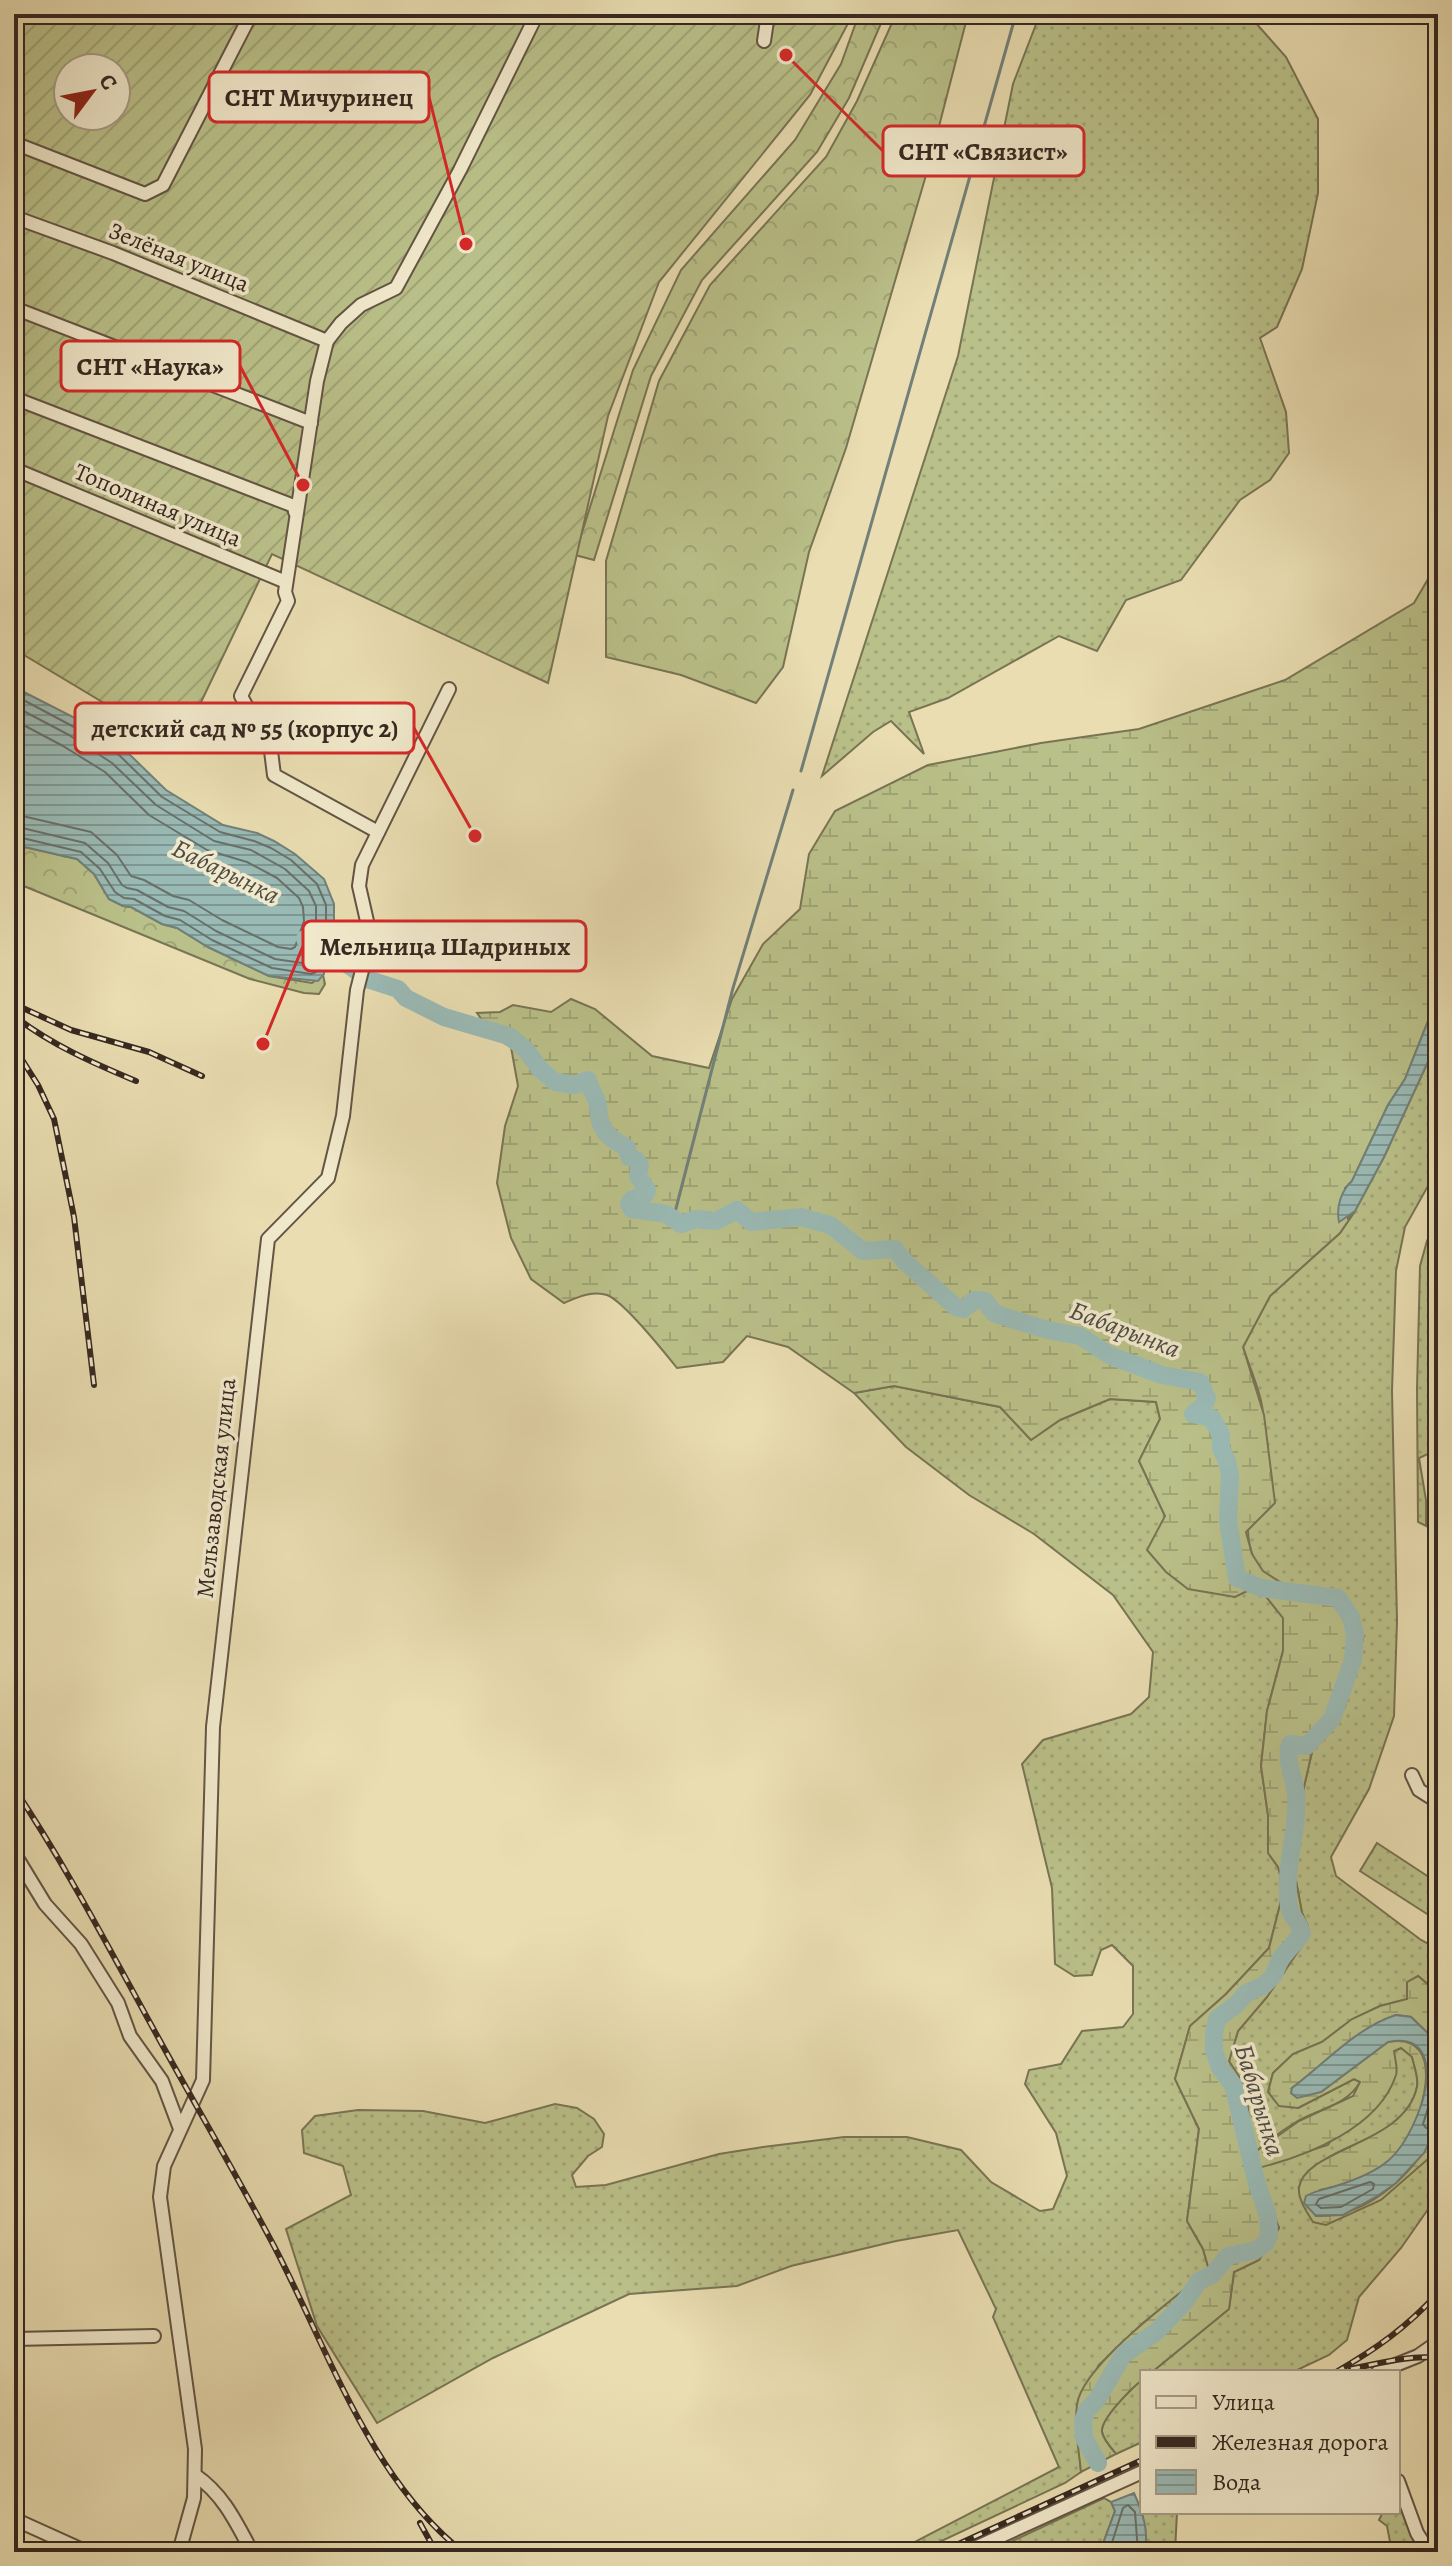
<svg xmlns="http://www.w3.org/2000/svg" width="1452" height="2566" font-family="Alegreya,serif">
<defs>
<pattern id="grass-dots" width="8" height="8" patternUnits="userSpaceOnUse" patternTransform="scale(2)"><rect width="8" height="8" fill="#bac089"/><path d="M2 2h.1M6 6h.1" fill="none" stroke="#a0a576" stroke-width="1.8" stroke-linecap="round"/></pattern>
<pattern id="forest-crowns" width="20" height="18" patternUnits="userSpaceOnUse" patternTransform="scale(2)"><rect width="20" height="18" fill="#bac089"/><path d="M2 6a3 3 0 1 1 6 0M12 15a3 3 0 1 1 6 0" fill="none" stroke="#a0a576"/></pattern>
<pattern id="wetland-marsh" width="20" height="14" patternUnits="userSpaceOnUse" patternTransform="scale(2)"><rect width="20" height="14" fill="#bac089"/><path d="M1 5h8M5 5V1M11 12h8M15 12V8" fill="none" stroke="#a0a576"/></pattern>
<pattern id="garden-furrows" width="10" height="10" patternUnits="userSpaceOnUse" patternTransform="scale(2)"><rect width="10" height="10" fill="#bac089"/><path d="M-1 1l2-2M0 10L10 0M9 11l2-2" fill="none" stroke="#a0a576"/></pattern>
<pattern id="water-rules" width="6" height="5" patternUnits="userSpaceOnUse" patternTransform="scale(2)"><rect width="6" height="5" fill="#9abab5"/><path d="M0 2.5h6" fill="none" stroke="#7e9793"/></pattern>
</defs>
<rect width="100%" height="100%" fill="#e9ddb1"/>
<filter id="stains"><feTurbulence type="fractalNoise" baseFrequency=".0025" numOctaves="4"/><feColorMatrix values="0 0 0 0 .2 0 0 0 0 .09 0 0 0 0 .02 0 0 0 .5 -.17"/></filter>
<radialGradient id="worn" r=".72"><stop offset=".6" stop-color="#630" stop-opacity="0"/><stop offset="1" stop-color="#630" stop-opacity=".3"/></radialGradient>
<g fill="url(#grass-dots)" stroke="#787454" stroke-width="2">
<polygon points="1040,14 1248,14 1286,57 1318,119 1318,193 1302,269 1277,327 1260,338 1286,412 1289,453 1270,480 1240,500 1181,580 1126,600 1097,651 1059,636 948,698 909,712 924,754 891,721 873,732 822,776 958,356 1013,84"/>
<path d="M1438,1040V1168L1405,1227L1396,1271L1392,1391L1397,1621L1394,1716L1369,1789L1331,1857L1336,1876L1421,1940L1438,1949V1993L1418,1976L1408,1999L1380,2006L1353,2019L1322,2042L1293,2054L1273,2073L1268,2092L1298,2108L1354,2079L1360,2082C1348,2105 1318,2109 1296,2122C1281,2131 1268,2141 1254,2153L1229,2061L1238,2031L1267,1997L1308,1926L1302,1913L1294,1870L1301,1800L1312,1752L1345,1707L1334,1591C1318,1589 1300,1589 1285,1585C1218,1565 1262,1465 1263,1418C1264,1399 1249,1366 1243,1347L1270,1296L1340,1233L1355,1211L1384,1157Z"/>
<polygon points="1438,1222 1438,1265 1430,1370 1438,1374 1435,1389 1435,1437 1438,1440 1438,1453 1434,1451 1419,1458 1426,1500 1426,1526 1418,1522 1417,1389 1420,1266 1427,1241"/>
<polygon points="894,1386 1000,1407 1031,1440 1060,1420 1110,1399 1156,1402 1160,1419 1139,1461 1165,1516 1234,1597 1251,1589 1264,1594 1283,1618 1283,1651 1267,1711 1261,1766 1268,1815 1268,1853 1278,1867 1284,1889 1269,1948 1226,1994 1190,2026 1175,2079 1199,2129 1187,2221 1203,2249 1209,2270 1143,2323 1098,2366 1078,2438 1081,2472 1065,2483 918,2552 907,2546 1059,2467 993,2317 996,2309 958,2230 896,2241 791,2266 737,2286 629,2294 493,2358 377,2423 317,2326 286,2229 351,2195 343,2166 304,2153 302,2130 315,2116 358,2110 423,2111 485,2123 555,2104 577,2108 594,2119 604,2134 602,2147 588,2156 572,2175 576,2187 606,2185 719,2154 763,2147 844,2137 907,2137 961,2150 991,2182 1040,2211 1053,2209 1067,2176 1056,2133 1025,2084 1029,2070 1061,2064 1082,2031 1123,2027 1133,2014 1133,1966 1112,1945 1101,1950 1092,1975 1074,1976 1055,1964 1052,1888 1022,1764 1043,1740 1131,1714 1149,1697 1153,1652 1113,1595 1034,1534 969,1495 906,1447 854,1393"/>
<polygon points="1377,1843 1438,1883 1438,1921 1360,1871"/>
<path d="M1401,2048L1412,2056C1414,2065 1419,2078 1417,2087C1405,2147 1322,2138 1299,2187L1436,2152L1438,2147V2195L1401,2248L1359,2297L1347,2340L1329,2355L1293,2372H1152L1229,2309L1234,2272L1259,2260L1279,2228L1263,2188L1258,2167L1328,2145L1394,2051Z"/>
<path d="M1142,2380V2442L1116,2454C1111,2448 1103,2439 1102,2432C1100,2419 1132,2388 1142,2380Z"/>
<polygon points="1398,2495 1416,2546 1417,2552 1392,2552 1387,2526 1379,2520 1383,2512 1398,2512"/>
<polygon points="1104,2498 1111,2502 1115,2511 1100,2552 989,2552"/>
<polygon points="1142,2512 1177,2512 1175,2552 1144,2552 1146,2547"/>
</g>
<g fill="url(#forest-crowns)" stroke="#787454" stroke-width="2">
<polygon points="859,14 885,14 849,98 817,152 702,280 651,376 594,560 575,555 633,370 681,270 795,140 841,64"/>
<polygon points="896,14 968,14 929,165 846,448 809,552 783,667 756,703 681,675 606,657 606,561 659,381 710,285 826,157 857,101"/>
<polygon points="14,843 20,846 77,859 94,874 109,899 123,906 131,907 162,924 177,928 208,947 269,976 312,983 323,975 325,984 319,994 304,993 250,979 14,882"/>
</g>
<path fill="url(#wetland-marsh)" stroke="#787454" stroke-width="2" d="M1438,562V996L1405,1079L1388,1105L1352,1181L1345,1188L1348,1218L1355,1211L1340,1233L1270,1296L1243,1347L1264,1415L1275,1503L1246,1532L1252,1554L1263,1571L1283,1584L1334,1591L1350,1607L1363,1639L1345,1707L1312,1752L1301,1800L1294,1870L1302,1913L1308,1926V1937L1267,1997L1238,2031L1229,2061L1246,2087L1251,2140L1255,2152L1299,2121L1353,2096L1360,2082L1354,2079L1298,2108L1279,2106L1268,2092L1273,2073L1293,2054L1322,2042L1352,2019L1380,2006L1407,1999V1982L1418,1976L1438,1993V2043L1411,2017L1396,2015L1384,2020L1355,2038L1292,2088L1321,2092L1388,2042C1452,2030 1421,2129 1397,2154C1377,2174 1347,2185 1320,2190L1316,2216C1369,2218 1419,2170 1438,2124L1436,2152L1381,2200L1326,2225L1313,2222C1307,2212 1298,2200 1299,2188C1304,2148 1404,2146 1417,2087C1419,2078 1414,2066 1412,2057L1401,2048L1394,2051C1395,2059 1398,2068 1396,2075C1379,2128 1307,2156 1258,2168L1263,2188L1279,2228L1259,2260L1234,2272L1229,2309L1152,2372H1142V2380C1132,2388 1100,2419 1102,2432C1103,2439 1111,2448 1116,2454L1081,2472C1079,2451 1074,2426 1077,2405C1081,2366 1178,2295 1209,2270L1203,2249L1187,2221L1199,2129L1175,2079L1190,2026L1226,1994L1269,1948L1284,1889L1278,1867L1268,1853V1815L1261,1766L1267,1711L1283,1651V1618L1264,1594L1251,1589L1235,1597L1188,1589L1166,1572L1147,1550L1165,1516L1139,1461L1160,1419L1156,1402L1110,1399L1060,1420L1031,1440L1000,1407L894,1386L854,1393L788,1347L747,1336L723,1362L677,1368C665,1353 623,1301 607,1295C593,1290 576,1298 564,1303L531,1279L511,1238L497,1183L505,1126L518,1086L511,1047L494,1037L477,1013L500,1012L513,1005L551,1012L571,999L595,1009L652,1056L709,1068L732,999L763,944L800,909L809,854L835,811L928,765L1041,743L1139,729L1285,680L1414,603Z"/>
<path fill="url(#garden-furrows)" stroke="#787454" stroke-width="2" fill-rule="evenodd" d="M14,14H853L810,95L659,282L608,416L548,683L272,554L179,748L14,649ZM68,68H116V116H68Z"/>
<g fill="url(#water-rules)" stroke="#728079" stroke-width="2">
<polygon points="14,687 79,720 124,749 166,790 223,825 257,833 274,841 295,854 324,879 334,904 334,925 324,955 324,974 318,981 269,976 208,947 177,928 162,924 131,907 123,906 109,899 94,874 77,859 20,846 14,843"/>
<path d="M1438,996V1040L1384,1157L1355,1211L1339,1222C1336,1207 1341,1191 1352,1181L1388,1105L1405,1079Z"/>
<path d="M1396,2015L1411,2017L1438,2043V2124L1424,2153L1396,2183L1376,2197L1343,2215L1316,2216L1304,2203L1306,2196C1316,2190 1325,2190 1336,2186C1383,2171 1401,2158 1419,2111C1425,2095 1431,2074 1424,2057C1418,2041 1403,2039 1388,2042L1321,2092L1297,2098L1291,2093L1292,2088C1324,2064 1357,2027 1396,2015Z"/>
<path d="M1134,2493C1142,2511 1150,2532 1144,2552H1100L1115,2511L1111,2502Z"/>
</g>
<g fill="none" stroke-linecap="round" stroke-linejoin="round">
<g stroke="#68716a" stroke-width="2">
<polyline points="14,695 74,727 119,755 162,797 220,832 254,841 271,848 291,860 317,884 326,905 326,923 316,954 316,972 311,974 272,968 212,940 180,920 165,916 134,899 124,898 115,892 100,869 81,852 14,836"/>
<polyline points="14,706 69,735 112,763 156,805 214,841 251,850 285,869 309,891 316,906 316,923 306,961 302,963 275,959 216,931 184,911 168,907 137,890 127,888 122,885 108,863 85,843 14,826"/>
<polyline points="14,720 63,746 105,772 149,815 207,850 247,862 277,878 299,898 303,907 304,921 295,947 291,949 278,947 222,920 189,900 173,896 144,880 131,876 117,855 91,832 14,814"/>
<path d="M1438,2047L1431,2050C1439,2076 1431,2100 1423,2124L1426,2128L1438,2125"/>
<polygon points="1370,2182 1374,2184 1373,2189 1341,2207 1321,2208 1316,2204 1319,2199"/>
<polyline points="1109,2552 1123,2508 1128,2505 1135,2512 1138,2552"/>
</g>
<g stroke="#728079" stroke-width="3">
<polyline points="801,771 1016,14"/>
<polyline points="673,1220 733,988 793,790"/>
</g>
<path stroke="#9abab5" stroke-width="18" d="M305,939L334,955L370,980L398,989L406,998L444,1017L509,1036L526,1050L540,1069L555,1082L575,1085L588,1080C590,1088 591,1090 595,1097C599,1102 598,1110 599,1116C602,1134 613,1140 627,1148L629,1157L636,1160L640,1165L638,1176L647,1190L645,1195L631,1200L629,1204L632,1209L666,1214L681,1224L696,1219L716,1221L737,1210L751,1222L801,1217L830,1225L863,1251L895,1249L905,1262L956,1307L963,1309L975,1300L985,1301L994,1313L1005,1317L1047,1330L1080,1336L1111,1356L1162,1375L1200,1382L1207,1398L1204,1405L1193,1414L1212,1418L1221,1435V1448L1227,1461L1230,1476L1228,1521L1237,1578L1261,1588L1338,1598L1351,1617L1355,1634L1353,1660L1332,1719L1307,1746L1290,1744C1285,1760 1294,1777 1296,1794C1299,1831 1283,1867 1289,1907C1291,1918 1301,1923 1302,1934L1281,1958L1273,1976L1264,1985L1245,1994L1237,2004L1217,2019L1214,2033V2051L1220,2068L1233,2085L1257,2184L1268,2215L1269,2234L1266,2243L1256,2250L1228,2256L1212,2275L1199,2281L1183,2304L1156,2332L1123,2355L1097,2400L1087,2410L1083,2421L1084,2438L1098,2463"/>
<defs>
<g id="street">
<polyline points="764,41 768,14"/>
<polyline points="14,143 145,194 163,185 251,14"/>
<polyline points="14,217 113,253 327,341"/>
<polyline points="14,308 311,423"/>
<polyline points="14,398 294,506 295,512"/>
<polyline points="14,469 286,582"/>
<polyline points="378,832 274,775 271,751 241,696 288,601 285,592 317,381 327,341 341,323 361,305 396,288 460,170 537,14"/>
<polyline points="1412,1775 1419,1790 1438,1802"/>
<polyline points="14,1853 45,1904 81,1944 118,2003 130,2036 162,2081 180,2129"/>
<polyline points="14,2339 154,2336"/>
<polyline points="1378,2372 1418,2356 1438,2342"/>
<path d="M195,2475C223,2494 236,2522 252,2552"/>
<polyline points="1398,2481 1417,2533 1429,2552"/>
<polyline points="14,2519 87,2552"/>
<polyline points="179,2552 194,2498 195,2449 160,2197 164,2166 203,2080 213,1727 268,1239 328,1178 343,1116 357,990 368,947 369,930 359,886 362,865 449,689"/>
<polyline points="966,2552 1142,2472"/>
</g>
</defs>
<use href="#street" stroke="#635544" stroke-width="16"/>
<use href="#street" stroke="#f1e9cc" stroke-width="12"/>
<defs>
<g id="rail">
<polyline points="14,1004 71,1030 149,1052 202,1076"/>
<path d="M14,1016C52,1045 93,1063 136,1081"/>
<polyline points="14,1047 38,1085 54,1119 74,1217 94,1385"/>
<path d="M14,1788C68,1869 112,1954 159,2039C197,2108 237,2176 274,2246C328,2349 369,2477 463,2552"/>
<path d="M1351,2369C1381,2363 1408,2355 1438,2358"/>
<path d="M1336,2372C1376,2349 1407,2327 1438,2293"/>
<polyline points="420,2523 436,2552"/>
<polyline points="941,2552 1142,2460"/>
</g>
</defs>
<use href="#rail" stroke="#362820" stroke-width="6"/>
<use href="#rail" stroke="#f1e9cc" stroke-width="3" stroke-dasharray="9" stroke-linecap="butt"/>
</g>
<g text-anchor="middle" stroke-width="7" stroke-linejoin="round" paint-order="stroke">
<g font-size="24" fill="#362820" stroke="#f1e9cc">
<text transform="translate(179 257) rotate(22)" y="8">Зелёная улица</text>
<text transform="translate(158 505) rotate(23)" y="8">Тополиная улица</text>
<text transform="translate(216 1488) rotate(-84)" y="8">Мельзаводская улица</text>
</g>
<g font-size="26" font-style="italic" fill="#4f4c45" stroke="#f1e9cc">
<text transform="translate(226 871) rotate(26)" y="9">Бабарынка</text>
<text transform="translate(1125 1329) rotate(21)" y="9">Бабарынка</text>
<text transform="translate(1260 2100) rotate(73)" y="9">Бабарынка</text>
</g>
</g>
<path fill="none" stroke="#d62828" stroke-width="3" d="M466 244L429 97M786 55L883 151M303 485L240 366M475 836L414 728M263 1044L303 946"/>
<g fill="#d62828" stroke="#f1e9cc" stroke-width="3">
<circle cx="466" cy="244" r="8"/>
<circle cx="786" cy="55" r="8"/>
<circle cx="303" cy="485" r="8"/>
<circle cx="475" cy="836" r="8"/>
<circle cx="263" cy="1044" r="8"/>
</g>
<g fill="#f1e9cc" stroke="#d62828" stroke-width="3">
<rect x="209" y="72" width="220" height="50" rx="8"/>
<rect x="883" y="126" width="201" height="50" rx="8"/>
<rect x="61" y="341" width="179" height="50" rx="8"/>
<rect x="75" y="703" width="339" height="50" rx="8"/>
<rect x="303" y="921" width="283" height="50" rx="8"/>
</g>
<g font-size="26" text-anchor="middle" font-weight="bold" fill="#362820">
<text x="319" y="106">СНТ Мичуринец</text>
<text x="983" y="160">СНТ «Связист»</text>
<text x="150" y="375">СНТ «Наука»</text>
<text x="245" y="737">детский сад № 55 (корпус 2)</text>
<text x="445" y="955">Мельница Шадриных</text>
</g>
<rect width="1452" height="2566" fill="none" stroke="#e9ddb1" stroke-width="48"/>
<rect x="16" y="16" width="1420" height="2534" fill="none" stroke="#362820" stroke-width="4"/>
<rect x="24" y="24" width="1404" height="2518" fill="none" stroke="#362820" stroke-width="2"/>
<rect x="1140" y="2370" width="260" height="144" fill="#f1e9cc" stroke="#a69c87" stroke-width="2"/>
<rect x="1156" y="2396" width="40" height="12" fill="#f1e9cc" stroke="#a69c87" stroke-width="2"/>
<text x="1212" y="2410" font-size="24" fill="#362820">Улица</text>
<rect x="1156" y="2436" width="40" height="12" fill="#362820" stroke="#a69c87" stroke-width="2"/>
<text x="1212" y="2450" font-size="24" fill="#362820">Железная дорога</text>
<rect x="1156" y="2470" width="40" height="24" fill="url(#water-rules)" stroke="#a69c87" stroke-width="2"/>
<text x="1212" y="2490" font-size="24" fill="#362820">Вода</text>
<g transform="translate(92 92) rotate(58)"><circle r="38" fill="#f1e9cc" stroke="#a69c87" stroke-width="2"/>
<path d="M0-6L14 30L0 20L-14 30Z" fill="#8f2418"/>
<text y="-12" font-size="22" font-weight="bold" text-anchor="middle" fill="#362820">С</text>
</g>
<rect width="100%" height="100%" filter="url(#stains)"/>
<rect width="100%" height="100%" fill="url(#worn)"/>
</svg>
